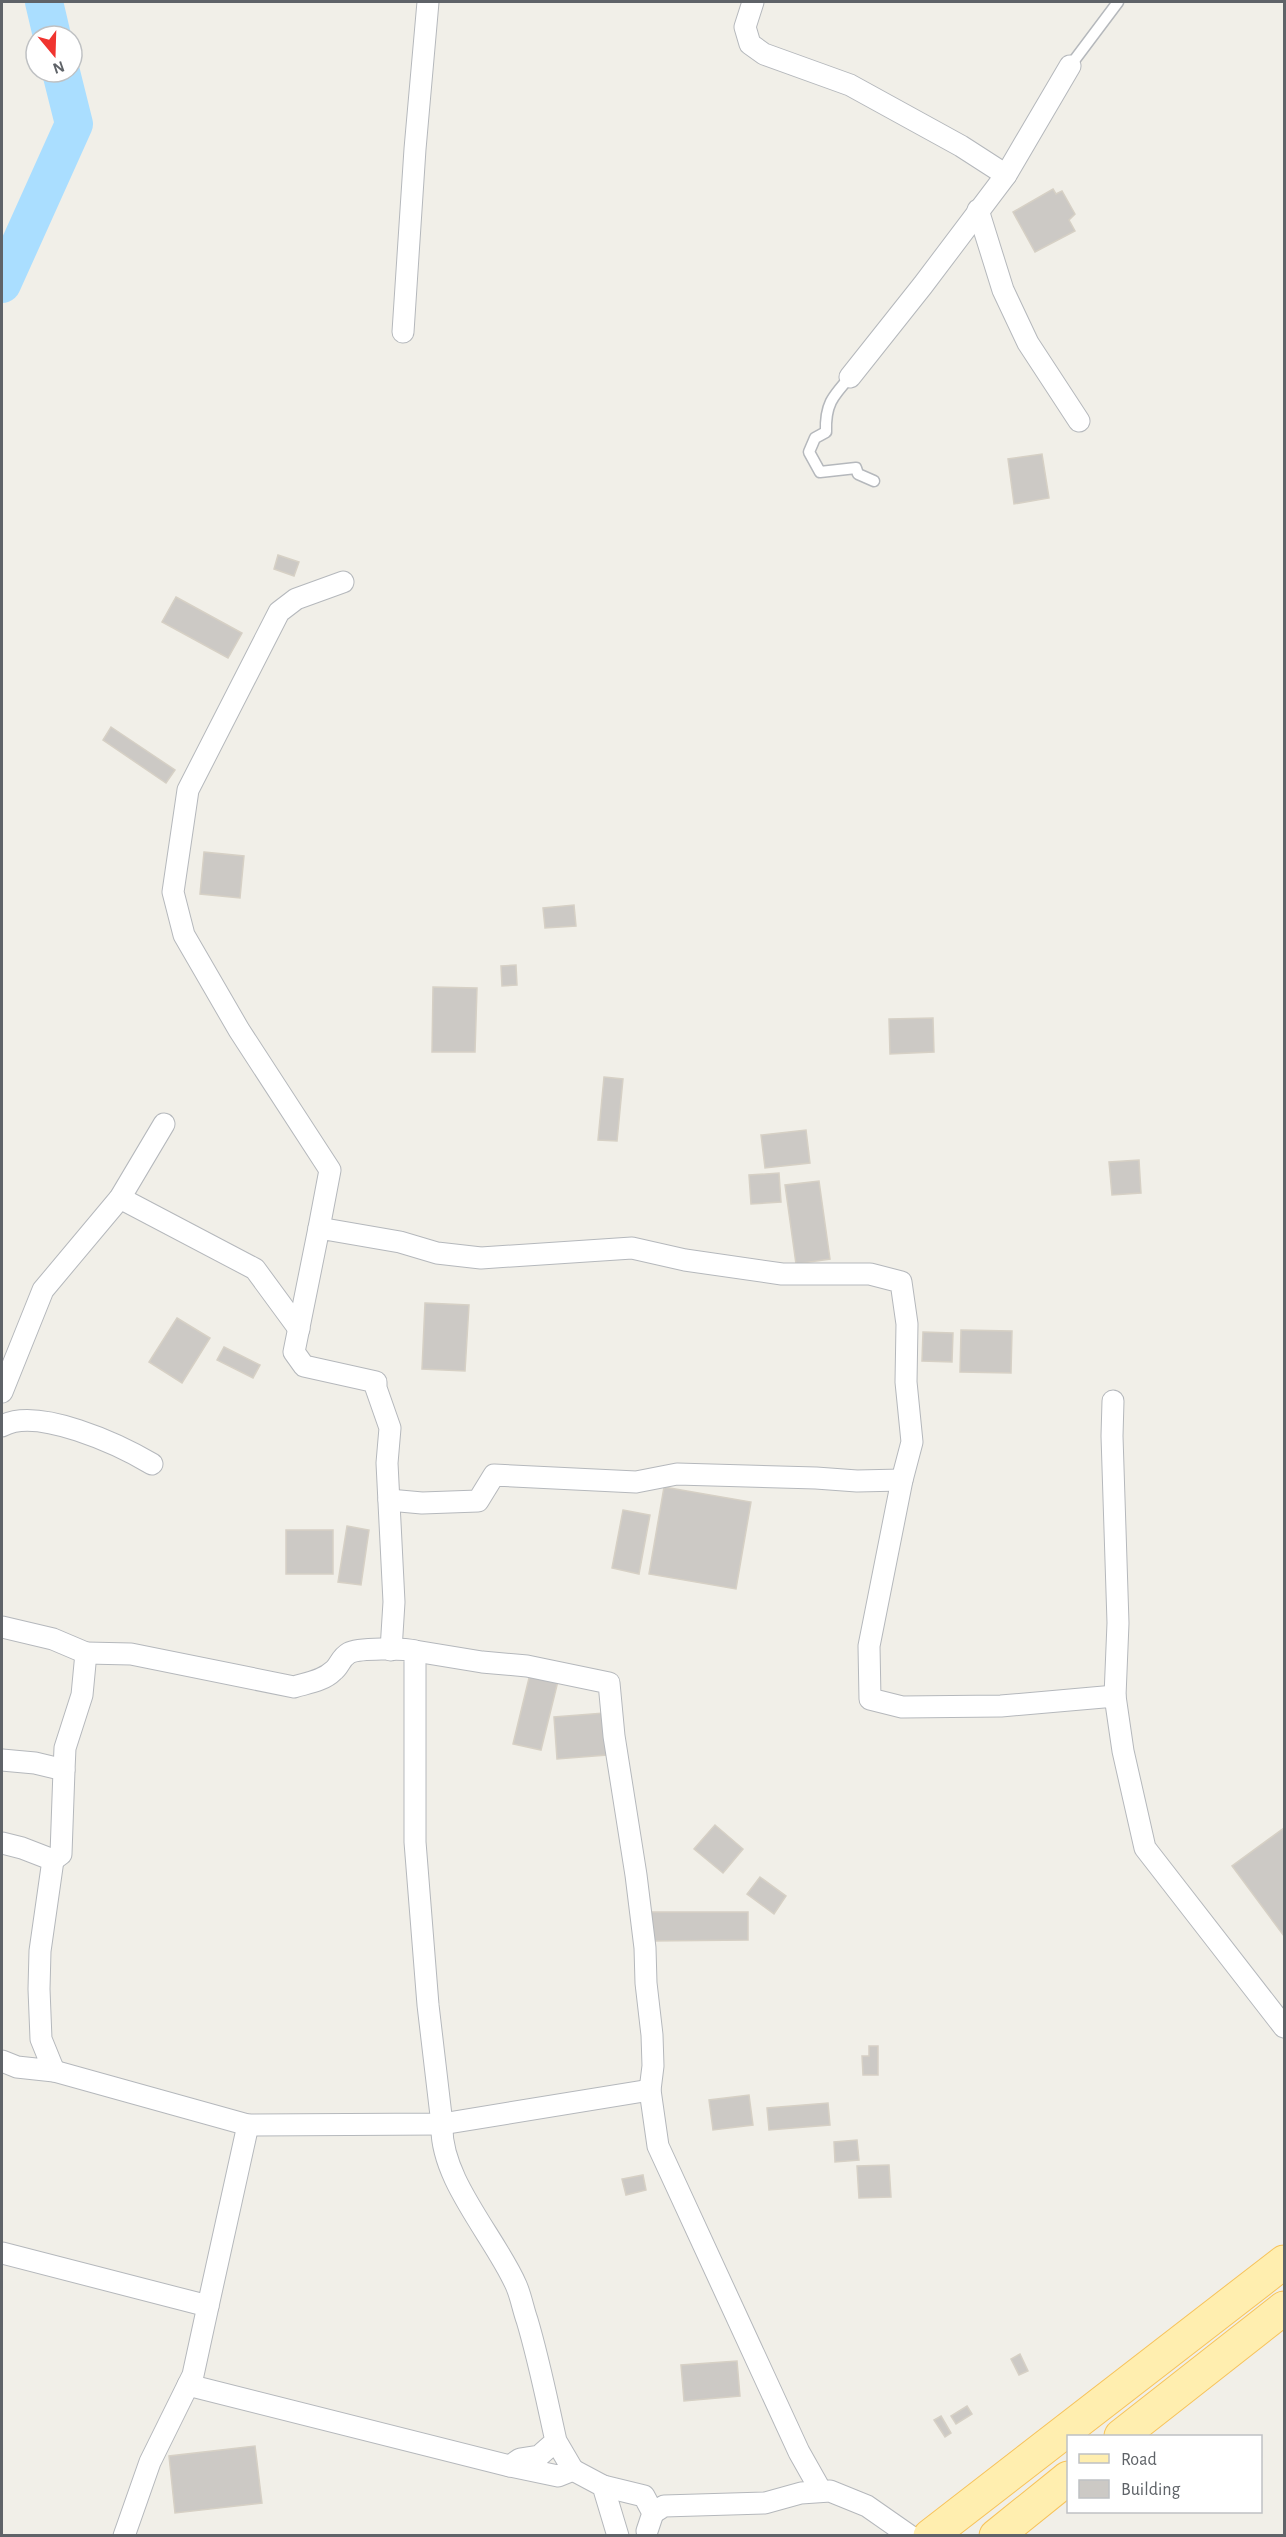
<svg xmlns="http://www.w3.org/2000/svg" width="1286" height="2537" font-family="'Alegreya Sans',sans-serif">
<rect width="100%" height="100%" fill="#f1efe8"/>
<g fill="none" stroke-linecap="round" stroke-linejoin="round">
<g stroke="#aadeff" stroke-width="38">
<polyline points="44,2 52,36"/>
<polyline points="2,284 74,124 61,72"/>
</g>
</g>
<g fill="#ccc9c5" stroke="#d6d0c5" stroke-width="1.5">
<polygon points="1053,189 1056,194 1062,191 1075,214 1069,220 1075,231 1035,252 1013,212"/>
<polygon points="1042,454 1049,498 1014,504 1008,459"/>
<polygon points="278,555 299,562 294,576 274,569"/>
<polygon points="176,597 242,633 228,658 162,622"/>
<polygon points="111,727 175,770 166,783 103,740"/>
<polygon points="204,852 244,856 240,898 200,894"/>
<polygon points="574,905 576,926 545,928 543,908"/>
<polygon points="516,965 517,985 502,986 501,966"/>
<polygon points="433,987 477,988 475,1052 432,1052"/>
<polygon points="933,1018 934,1052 890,1054 889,1019"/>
<polygon points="604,1077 623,1079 617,1141 598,1140"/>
<polygon points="806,1130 810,1163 765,1168 761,1135"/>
<polygon points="1139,1160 1141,1193 1112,1195 1109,1162"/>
<polygon points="779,1173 781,1202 751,1204 749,1175"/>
<polygon points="819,1181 830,1259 796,1264 785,1185"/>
<polygon points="425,1303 469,1305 465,1371 422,1369"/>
<polygon points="177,1318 210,1338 182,1383 149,1362"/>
<polygon points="961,1330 1012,1331 1011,1373 960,1372"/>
<polygon points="923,1332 953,1333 952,1362 922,1361"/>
<polygon points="224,1347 260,1365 253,1378 217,1360"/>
<polygon points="664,1487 751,1502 736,1589 649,1574"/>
<polygon points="623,1510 650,1515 639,1574 612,1568"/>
<polygon points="347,1526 369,1530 361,1585 338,1582"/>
<rect x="286" y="1530" width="47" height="44"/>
<polygon points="530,1674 558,1681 541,1750 513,1744"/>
<polygon points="604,1713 607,1755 557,1759 554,1717"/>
<polygon points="715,1825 743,1849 723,1873 694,1849"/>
<polygon points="1284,1828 1284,1936 1232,1866"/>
<polygon points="760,1877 786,1896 774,1914 747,1894"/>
<polygon points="651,1912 748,1912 748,1940 651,1941"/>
<polygon points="869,2046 878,2046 878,2075 863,2075 862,2056 869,2056"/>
<polygon points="749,2095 753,2125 713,2130 709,2100"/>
<polygon points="828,2103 830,2125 769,2130 767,2108"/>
<polygon points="857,2140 859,2160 835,2162 834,2142"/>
<polygon points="889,2165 891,2197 859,2198 857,2166"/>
<polygon points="643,2175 646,2190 626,2195 622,2179"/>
<polygon points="1020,2354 1028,2371 1019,2375 1011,2359"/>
<polygon points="737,2361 740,2396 684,2401 681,2365"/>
<polygon points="967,2406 972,2414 956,2424 951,2416"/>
<polygon points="941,2416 951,2433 945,2437 934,2420"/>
<polygon points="255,2446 262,2503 175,2513 169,2456"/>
</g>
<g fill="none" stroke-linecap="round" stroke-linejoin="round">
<defs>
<g id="lane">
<polyline points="1070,66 1118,2"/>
<path d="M850,377C832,397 825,405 826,432L815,438L809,452L820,472L856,468L858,474L874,481"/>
</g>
<g id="street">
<polyline points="753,2 745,27 750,44 764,54 850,85 961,146 1006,175"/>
<polyline points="978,210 1003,290 1028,343 1079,421"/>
<polyline points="403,332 415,149 428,2"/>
<polyline points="850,377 923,285 1006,175 1070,66"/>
<polyline points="120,1198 255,1269 299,1329"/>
<polyline points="319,1228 330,1170 239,1030 184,935 173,892 188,790 279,612 296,599 343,582"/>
<polyline points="2,1392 43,1290 120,1198 164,1124"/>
<polyline points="1113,1401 1112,1436 1118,1623 1115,1696"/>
<path d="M2,1426C37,1406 120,1445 152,1464"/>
<polyline points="389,1500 422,1503 478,1501 494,1475 636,1482 677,1474 816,1478 857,1481 902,1480"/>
<polyline points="2,1627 53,1639 86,1653 82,1695 65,1748 64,1770"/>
<polyline points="391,1650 394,1602 387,1463 390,1428 376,1388 376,1382 304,1366 294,1352 319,1228 400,1242 437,1253 481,1258 632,1248 685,1260 782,1274 870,1274 901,1282 907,1324 906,1382 912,1442 902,1480 869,1646 870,1699 902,1707 1001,1706 1115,1696 1123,1751 1145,1848 1284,2027"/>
<polyline points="415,1651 482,1662 527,1666 609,1683 614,1736 636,1875 645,1948 646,1983 652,2035 653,2066 650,2090 658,2146 799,2452 821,2491"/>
<path d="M86,1653L131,1654L294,1687C307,1683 323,1681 333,1671C340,1666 340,1658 349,1653C358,1648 404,1648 415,1651V1842L428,2005L442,2124C439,2178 495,2237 516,2285C521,2296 523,2309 527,2320C539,2360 547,2401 556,2441L539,2456L520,2459L510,2466L558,2476L573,2470L556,2441"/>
<polyline points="2,1760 35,1763 64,1770 61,1854 53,1860"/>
<polyline points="2,1843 22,1848 53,1860 40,1951 39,1989 41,2039 54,2071 17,2067 2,2061"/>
<polyline points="54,2071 248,2125 442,2124 650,2090"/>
<polyline points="2,2253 208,2306 193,2375 150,2462 124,2536"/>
<polyline points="208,2306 248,2125"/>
<polyline points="188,2385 510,2466"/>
<polyline points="573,2470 603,2486 618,2536"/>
<polyline points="603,2486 644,2496 653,2513 647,2531"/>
<polyline points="653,2513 664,2506 765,2503 801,2493 830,2491 867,2506 910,2536"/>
</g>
<g id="primary">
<polyline points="1121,2436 1284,2308"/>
<polyline points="930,2536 1284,2262"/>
<polyline points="996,2536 1068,2478"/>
</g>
</defs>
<use href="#lane" stroke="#b5b8bc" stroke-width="13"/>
<use href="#street" stroke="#b5b8bc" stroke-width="23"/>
<use href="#primary" stroke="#f7c35b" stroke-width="35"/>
<use href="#lane" stroke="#fff" stroke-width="10"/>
<use href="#street" stroke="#fff" stroke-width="21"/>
<use href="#primary" stroke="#ffeeaf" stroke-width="33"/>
</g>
<rect width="1286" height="2537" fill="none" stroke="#5f6368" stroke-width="6"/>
<rect x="1067" y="2435" width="195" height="78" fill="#ffffff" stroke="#bfc1c3" stroke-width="1.5"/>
<rect x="1079" y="2454" width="30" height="9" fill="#ffeeaf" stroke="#bfc1c3" stroke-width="1.5"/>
<text x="1121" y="2465" font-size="18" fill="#5f6368">Road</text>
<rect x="1079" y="2480" width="30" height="18" fill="#ccc9c5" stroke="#bfc1c3" stroke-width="1.5"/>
<text x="1121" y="2495" font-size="18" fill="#5f6368">Building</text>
<g transform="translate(54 54) rotate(161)"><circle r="28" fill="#ffffff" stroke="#bfc1c3" stroke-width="1.5"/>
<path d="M0-4.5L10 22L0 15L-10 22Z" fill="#f0342f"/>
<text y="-9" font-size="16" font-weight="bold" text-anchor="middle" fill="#5f6368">N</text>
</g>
</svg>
